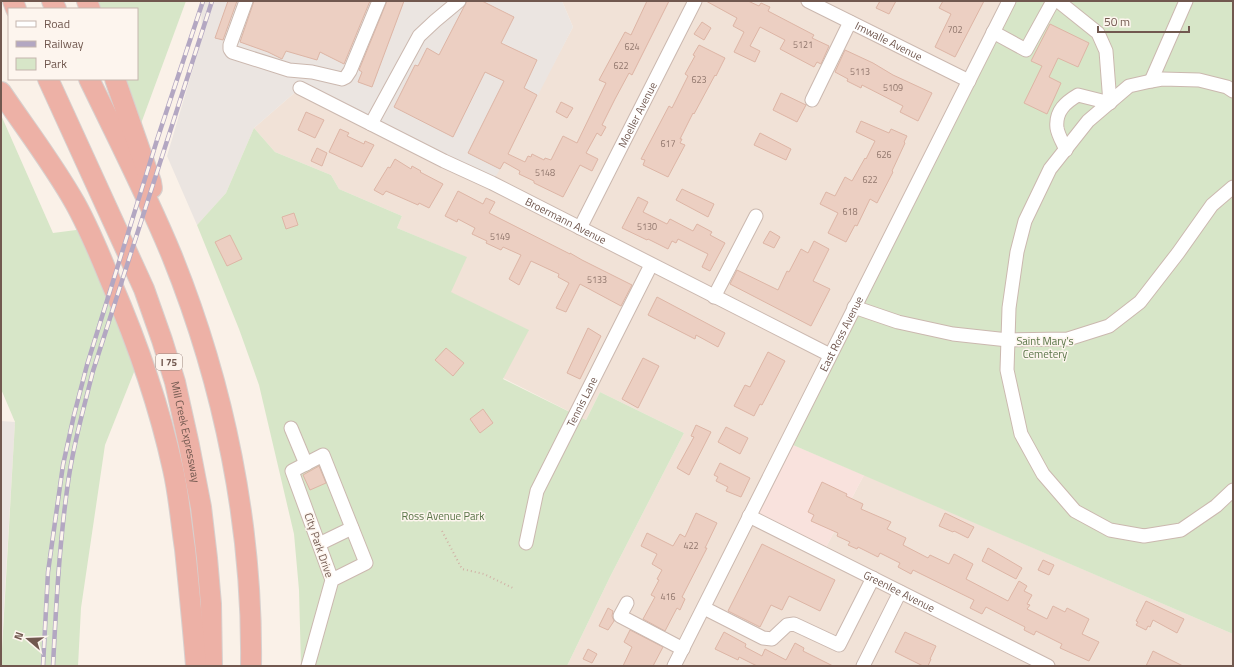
<svg xmlns="http://www.w3.org/2000/svg" width="1234" height="667" font-family="'Titillium Web',sans-serif">
<rect width="100%" height="100%" fill="#faf1e8"/>
<polygon fill="#f1e2d7" points="562,1 1009,1 786,442 823,553 864,475 1233,634 1233,666 567,666 610,577 684,433 600,392 586,420 503,378 528,330 450,292 466,257 397,228 402,216 339,189 331,175 275,152 254,128 300,88 537,95 573,27"/>
<polygon fill="#f9e2dd" points="786,442 864,475 823,553 749,516"/>
<g fill="#ebe5e1">
<polygon points="201,1 562,1 573,27 500,169 492,183 300,88 254,128 226,193 197,225 167,156 202,38"/>
<polygon points="1,421 15,422 1,657"/>
</g>
<g fill="#d7e6c8">
<polygon points="95,1 186,1 139,129 119,79 137,79 137,9 96,9"/>
<polygon points="1009,1 1233,1 1233,634 786,442"/>
<polygon points="1,115 53,233 99,227 144,347 105,445 81,608 78,666 1,666 15,422 1,389"/>
<polygon points="254,128 275,152 331,175 339,189 402,216 397,228 467,257 451,292 529,330 503,379 586,420 600,392 684,433 610,577 567,666 301,666 299,590 294,534 259,385 239,329 197,225 226,193"/>
</g>
<g fill="#eccfc2" stroke="#ddb5a5">
<polygon points="228,1 237,1 223,40 215,38"/>
<polygon points="254,1 370,1 344,64 320,52 317,60 286,51 282,59 268,52 240,42"/>
<polygon points="387,1 404,1 372,87 358,82 362,72 359,70"/>
<polygon points="467,1 482,1 514,17 501,43 537,60 524,88 537,95 508,154 525,162 528,156 531,157 532,154 544,160 545,158 551,160 563,136 577,143 606,83 599,80 625,32 631,35 647,1 669,1 632,75 629,73 615,99 602,125 606,127 601,136 597,133 586,153 598,159 592,171 580,165 563,197 534,183 534,181 519,174 520,171 504,162 500,169 468,153 504,81 485,72 453,137 394,107 415,65 418,66 427,48 439,55"/>
<polygon points="706,1 748,1 759,6 761,3 770,7 768,11 814,35 812,38 829,46 821,64 817,62 814,67 780,49 785,40 760,27 750,46 760,51 755,62 734,52 744,32 733,26 737,18"/>
<polygon points="880,1 896,1 889,14 876,8"/>
<polygon points="943,1 984,1 955,57 935,47 951,14 939,8"/>
<polygon points="702,22 711,28 704,40 694,34"/>
<polygon points="1050,24 1089,43 1078,67 1058,58 1049,77 1061,83 1047,114 1024,103 1042,66 1031,61"/>
<polygon points="699,45 725,58 716,76 715,75 694,114 693,113 680,139 682,139 680,143 685,145 668,177 643,165 645,160 641,159 669,106 672,108 688,76 685,74 695,56 693,55"/>
<polygon points="845,50 873,63 893,75 932,93 918,121 900,112 903,106 862,85 861,88 847,81 848,79 835,72"/>
<polygon points="781,93 806,105 797,122 773,110"/>
<polygon points="561,102 573,108 567,118 556,112"/>
<polygon points="306,112 324,120 315,138 298,130"/>
<polygon points="861,121 889,133 891,129 907,136 904,142 905,143 892,171 893,172 877,203 870,199 857,226 855,225 846,242 828,233 838,213 820,204 826,192 835,196 845,177 852,181 865,158 866,159 875,141 856,132"/>
<polygon points="340,129 349,133 347,136 364,144 365,141 374,145 362,167 329,152"/>
<polygon points="760,133 791,149 786,160 754,145"/>
<polygon points="317,148 327,153 322,166 311,161"/>
<polygon points="395,159 411,169 412,166 421,171 420,172 443,184 429,208 419,203 418,205 386,191 383,195 374,190 388,167 390,168"/>
<polygon points="682,189 714,204 708,217 676,200"/>
<polygon points="458,191 483,204 486,198 495,202 489,213 570,254 570,253 582,260 632,285 621,306 580,284 566,312 556,308 569,283 558,277 559,274 531,261 519,285 509,279 521,255 503,247 501,250 486,243 487,241 472,234 475,228 458,219 457,222 445,216"/>
<polygon points="638,197 648,202 643,212 667,224 670,219 693,231 697,224 712,232 710,235 725,243 710,271 702,267 708,254 678,239 676,243 672,241 668,249 648,239 647,240 622,228"/>
<polygon points="294,213 298,225 286,229 282,217"/>
<polygon points="770,231 780,237 774,248 763,243"/>
<polygon points="230,235 242,259 227,266 215,242"/>
<polygon points="814,241 829,249 813,281 830,289 811,326 730,284 737,270 778,290 787,271 789,272 801,249 808,253"/>
<polygon points="657,297 725,333 718,347 696,335 695,339 648,315"/>
<polygon points="588,328 601,336 580,379 567,373"/>
<polygon points="446,348 464,363 453,376 435,360"/>
<polygon points="768,352 785,361 762,405 760,404 754,416 734,406 745,385 750,387"/>
<polygon points="643,358 659,366 638,408 622,399"/>
<polygon points="483,409 493,423 480,433 470,419"/>
<polygon points="696,425 711,432 689,475 677,468 694,437 691,436"/>
<polygon points="726,427 748,438 740,454 718,442"/>
<polygon points="720,463 750,478 741,497 726,491 728,487 716,481 718,477 714,475"/>
<polygon points="319,466 326,483 310,490 303,475"/>
<polygon points="822,482 847,494 846,496 863,504 861,509 891,522 887,529 906,538 903,545 928,558 930,555 949,564 954,554 973,564 966,579 1008,601 1019,581 1027,586 1024,591 1032,595 1027,604 1030,605 1027,609 1047,619 1053,606 1065,612 1067,608 1089,619 1082,634 1099,642 1089,661 1060,648 1062,644 1036,631 1034,635 1024,630 1025,627 986,607 982,614 970,608 974,600 913,570 911,574 898,567 900,563 880,553 878,557 858,547 857,549 848,545 850,542 837,536 838,533 811,521 814,515 808,512"/>
<polygon points="696,513 717,523 705,548 707,548 682,597 685,599 680,610 677,608 665,631 643,619 655,597 651,595 659,580 657,579 662,570 652,564 657,554 641,546 647,533 673,546 680,534 685,537"/>
<polygon points="945,513 974,527 968,538 954,531 953,532 939,526"/>
<polygon points="762,544 835,580 820,611 789,596 782,610 771,605 760,627 728,611"/>
<polygon points="988,548 1022,568 1016,579 982,561"/>
<polygon points="1043,560 1054,565 1049,575 1038,570"/>
<polygon points="1146,601 1184,619 1177,633 1153,620 1150,627 1148,626 1146,630 1136,625 1138,622 1136,621"/>
<polygon points="608,608 613,611 612,616 614,621 608,630 599,626"/>
<polygon points="630,630 663,647 653,666 623,666 632,647 624,642"/>
<polygon points="724,632 746,644 745,647 762,656 765,649 786,660 795,643 804,648 803,651 833,666 757,666 739,657 738,660 715,649"/>
<polygon points="905,632 936,646 930,659 931,659 928,666 923,666 895,652"/>
<polygon points="588,649 597,654 592,663 583,659"/>
<polygon points="1153,651 1183,666 1146,666"/>
</g>
<g fill="none" stroke-linecap="round" stroke-linejoin="round">
<defs>
<g id="minor">
<polyline points="246,1 230,45 230,49 232,52 289,70 312,72 342,79 346,77 350,71 379,1"/>
<path id="s1" d="M808,1L969,81"/>
<path d="M1058,1L1098,33L1106,51L1110,103L1078,95C1066,102 1055,111 1057,128C1058,135 1063,143 1066,150"/>
<polyline points="993,32 1026,50 1053,1"/>
<polyline points="1151,81 1186,1"/>
<path id="s2" d="M300,88L444,161L492,183L830,355"/>
<polyline points="1233,91 1227,87 1199,80 1162,79 1151,81 1129,86 1088,121 1050,169 1025,221 1017,252 1009,308 1007,370 1021,434 1043,474 1075,511 1110,530 1144,536 1181,530 1216,506 1233,490"/>
<polyline points="812,100 850,22"/>
<polyline points="371,124 419,36 435,21 459,1"/>
<path id="s3" d="M580,228L695,1"/>
<polyline points="714,297 756,216"/>
<polyline points="854,307 898,322 953,334 1008,340 1068,339 1109,326 1140,302 1178,253 1212,205 1233,187"/>
<polyline points="291,428 306,464"/>
<path id="s4" d="M749,516L1048,666"/>
<path id="s5" d="M526,543L537,491L651,265"/>
<polyline points="319,544 352,528"/>
<polyline points="627,603 620,616 683,649"/>
<polyline points="704,608 763,638 772,639 787,625 794,624 839,645 873,578"/>
<polyline points="308,666 332,580 292,471 323,455 366,563 332,580"/>
<path id="s6" d="M674,666L1009,1"/>
<polyline points="863,666 900,592"/>
</g>
<g id="highway">
<polyline points="13,1 16,9"/>
<polyline points="52,1 56,9"/>
<polyline points="87,1 90,9"/>
<path id="s7" d="M48,79L144,289L162,340L175,382L189,445L201,507L207,558L211,604L212,666"/>
<path d="M89,79C117,137 147,195 172,256C224,385 253,526 251,666"/>
<polyline points="115,79 151,182 152,188"/>
<path d="M1,92C26,129 53,164 75,203C89,228 100,255 111,282C137,342 159,405 173,469C179,495 181,523 185,549C189,588 193,627 196,666"/>
</g>
</defs>
<use href="#minor" stroke="#cbb8af" stroke-width="15"/>
<use href="#highway" stroke="#d7d0ce" stroke-width="22"/>
<polyline stroke="#d1b2a6" stroke-width="2" stroke-dasharray="1 3" stroke-linecap="butt" points="442,531 462,569 484,574 515,589"/>
<use href="#minor" stroke="#fff" stroke-width="13"/>
<use href="#highway" stroke="#edb1a6" stroke-width="20"/>
<defs>
<g id="rail">
<polyline points="43,666 48,572 63,465 74,415 87,365 157,140 203,1"/>
<path d="M53,666C56,607 59,549 67,490C72,450 83,411 93,371L212,1"/>
</g>
</defs>
<use href="#rail" stroke="#b3a7c2" stroke-width="4.5"/>
<use href="#rail" stroke="#fdf5ee" stroke-width="3" stroke-dasharray="9" stroke-linecap="butt"/>
</g>
<g text-anchor="middle" stroke-width="3" stroke-linejoin="round" paint-order="stroke">
<g font-size="9" fill="#90766c">
<text x="955" y="33">702</text>
<text x="803" y="48">5121</text>
<text x="632" y="50">624</text>
<text x="621" y="69">622</text>
<text x="860" y="75">5113</text>
<text x="699" y="83">623</text>
<text x="893" y="91">5109</text>
<text x="668" y="147">617</text>
<text x="884" y="158">626</text>
<text x="545" y="176">5148</text>
<text x="870" y="183">622</text>
<text x="850" y="215">618</text>
<text x="647" y="230">5130</text>
<text x="500" y="240">5149</text>
<text x="597" y="283">5133</text>
<text x="691" y="549">422</text>
<text x="668" y="600">416</text>
</g>
<rect fill="#fdf5ee" stroke="#9b877f" stroke-width="1" x="156" y="354" width="26" height="16" rx="3"/>
<g font-size="10" font-weight="bold" fill="#71584f">
<text x="169" y="366">I 75</text>
</g>
<g font-size="11" fill="#71584f" stroke="#fdf5ee">
<text dy="4" stroke="none"><textPath href="#s1" startOffset="90">Imwalle Avenue</textPath></text>
<text dy="4" stroke="none"><textPath href="#s3" startOffset="127">Moeller Avenue</textPath></text>
<text dy="4" stroke="none"><textPath href="#s2" startOffset="297">Broermann Avenue</textPath></text>
<text dy="4" stroke="none"><textPath href="#s6" startOffset="372">East Ross Avenue</textPath></text>
<text dy="4" stroke="none"><textPath href="#s5" startOffset="153">Tennis Lane</textPath></text>
<text dy="4" stroke="none"><textPath href="#s7" startOffset="380">Mill Creek Expressway</textPath></text>
<text transform="translate(319 545) rotate(71)" y="4">City Park Drive</text>
<text dy="4" stroke="none"><textPath href="#s4" startOffset="168">Greenlee Avenue</textPath></text>
</g>
<g font-size="11" fill="#5a7548" stroke="#fdf5ee">
<text x="1045" y="345">Saint Mary’s<tspan x="1045" dy="13">Cemetery</tspan></text>
<text x="443" y="520">Ross Avenue Park</text>
</g>
</g>
<rect width="1234" height="667" fill="none" stroke="#71584f" stroke-width="4"/>
<rect x="8" y="8" width="130" height="72" fill="#fdf5ee" stroke="#c5b6ae"/>
<rect x="16" y="21" width="20" height="6" fill="#ffffff" stroke="#c5b6ae"/>
<text x="44" y="28" font-size="12" fill="#71584f">Road</text>
<rect x="16" y="41" width="20" height="6" fill="#b3a7c2" stroke="#c5b6ae"/>
<text x="44" y="48" font-size="12" fill="#71584f">Railway</text>
<rect x="16" y="58" width="20" height="12" fill="#d7e6c8" stroke="#c5b6ae"/>
<text x="44" y="68" font-size="12" fill="#71584f">Park</text>
<g transform="translate(28 639) rotate(289)" stroke="#fdf5ee" stroke-width="3" paint-order="stroke">
<path d="M0-3L7 15L0 10L-7 15Z" fill="#71584f"/>
<text y="-6" font-size="11" font-weight="bold" text-anchor="middle" fill="#71584f">N</text>
</g>
<path d="M1098 26v6h91v-6" fill="none" stroke="#71584f" stroke-width="2"/>
<text x="1104" y="26" font-size="12" fill="#71584f" stroke="#fdf5ee" stroke-width="3" paint-order="stroke">50 m</text>
</svg>
